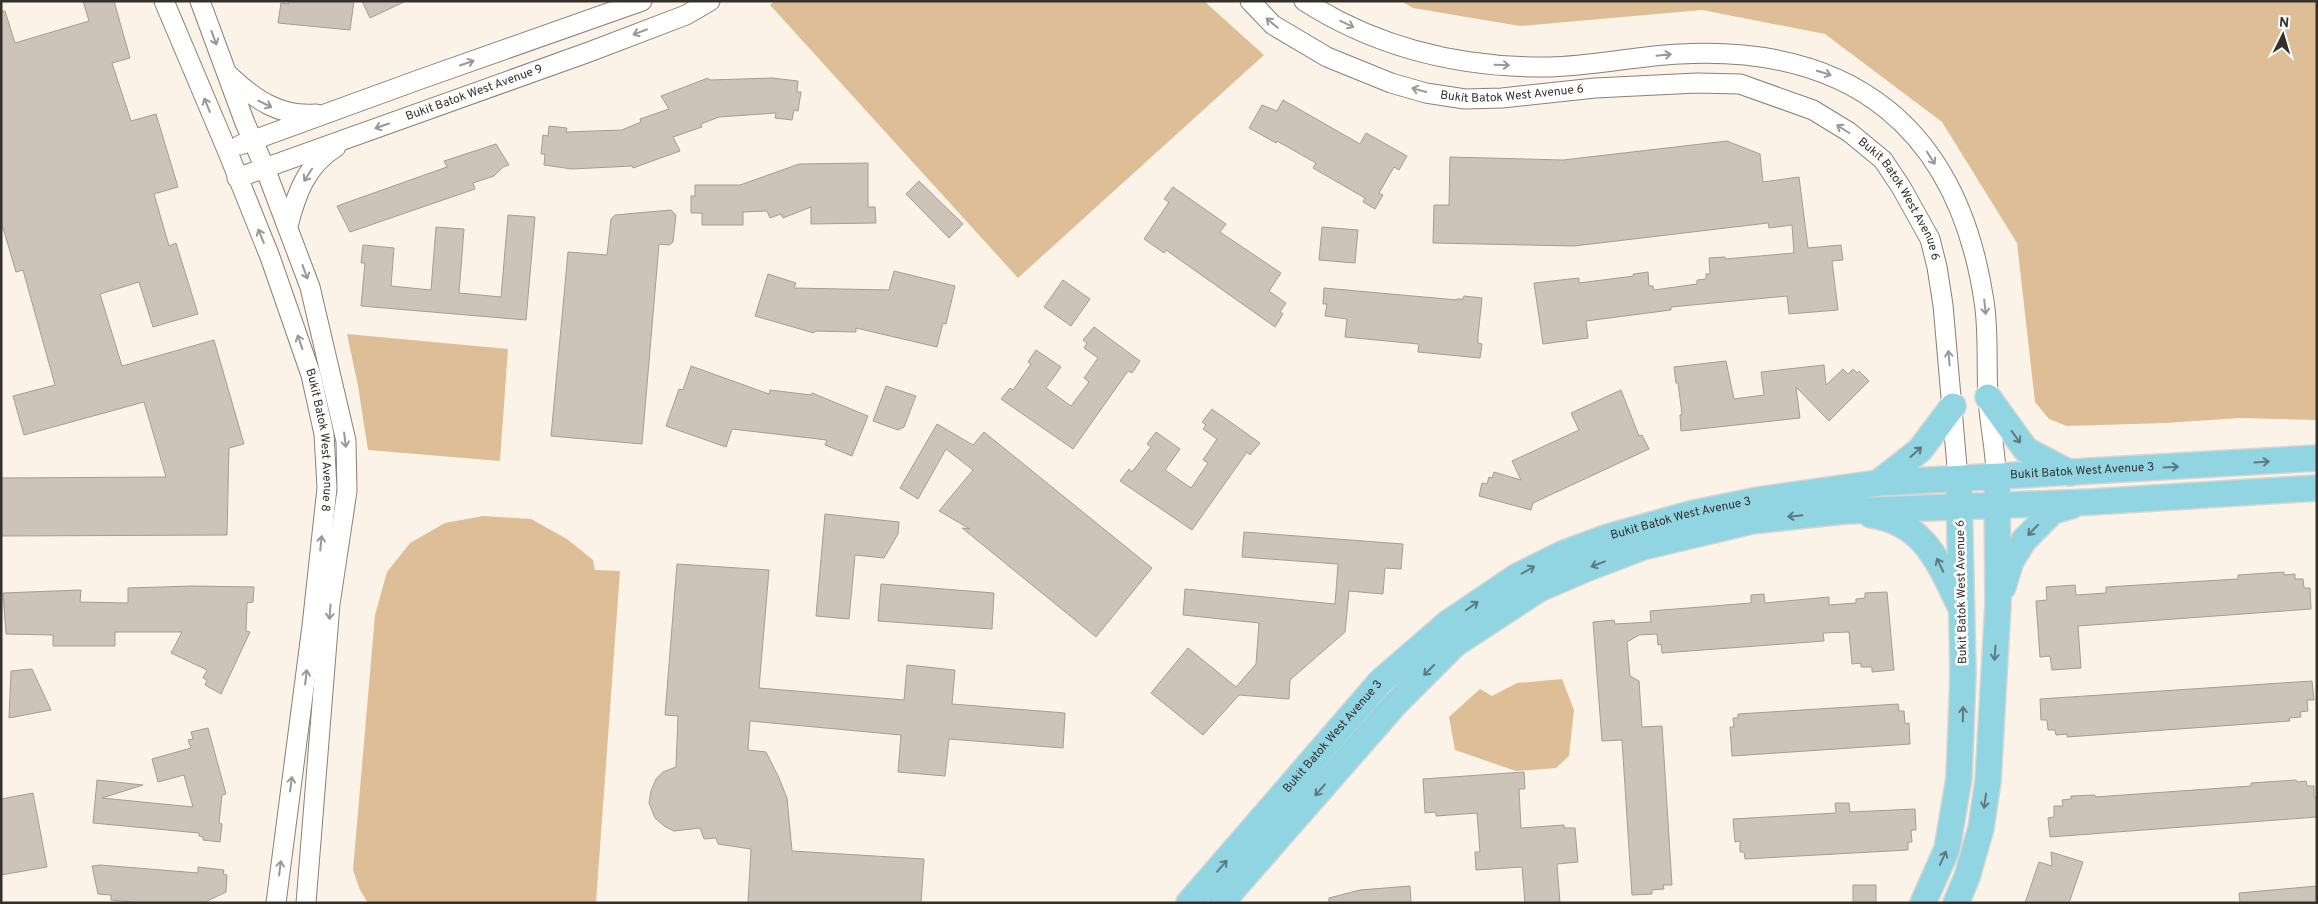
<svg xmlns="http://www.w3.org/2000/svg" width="2318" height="904" font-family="Overpass,sans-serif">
  <rect width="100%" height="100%" fill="#fbf3e8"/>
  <!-- green -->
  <path fill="#ddbe97" d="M775,1H1204L1264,55L1018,278L770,5Z
    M1401,1H2317V420L2240,418L2165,423L2067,426L2049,419L2035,402L2017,243L1942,122L1825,34L1702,10L1520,26L1413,8Z
    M347,334L508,349L500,461L368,450L358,386Z
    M483,516L531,519L567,539L593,560L595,570L620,571L596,903H368L360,890L353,870L375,615L387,572L410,543L445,523Z
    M1562,679L1574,710L1569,756L1556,768L1516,771L1455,750L1449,717L1480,689L1492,696L1517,683Z"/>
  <!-- building -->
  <path fill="#ccc3b9" stroke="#a59d93" d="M83,1H114L130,58L112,63L131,121L156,114L178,187L154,194L169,246L176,243L198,314L153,327L139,282L100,294L122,366L214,340L244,444L229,448L227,535L1,536V478L166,477L144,402L24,435L13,396L55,385L23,270L16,272L1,221V11H5L15,43L89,21Z
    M289,1H354L350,30L278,23L281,3L289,4Z
    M362,1H406L370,18Z
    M708,78L710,80L772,78L798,81L797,92H801L798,111L794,110L792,120L775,118L776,113L719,117L701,124L702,127L673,137L680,151L633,168L632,166L572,169L544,165L545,154H541L543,135L548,136L549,126L567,128L566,132L622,130L641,122L640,119L669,109L661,96Z
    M1283,100L1360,144L1366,133L1407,156L1399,170L1394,167L1379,193L1383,195L1375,209L1363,202L1365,198L1358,194L1313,168L1316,163L1277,141L1276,143L1249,128L1262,105L1277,111Z
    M1727,141L1760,154L1763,182L1799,177L1808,248L1841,245L1843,260L1832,261L1838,310L1789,314L1787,296L1671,307V310L1586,321L1588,338L1543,344L1534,283L1579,278V283L1634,276L1633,274L1648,272L1649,286H1653L1654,290L1697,284V280L1706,279V274H1710L1709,258L1725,257V259L1794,253L1792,225L1769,228L1768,223L1574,246L1433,243L1434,205H1449L1450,157L1563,160Z
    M496,144L509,165L503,167L494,176L473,183L475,189L350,232L337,206L447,167L444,161Z
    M868,163V207H875L876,223L811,224V207L783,218L781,214L770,218L767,211L743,212V225H702V213H691V196H695V185H740L799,164Z
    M919,181L963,224L949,238L906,194Z
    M1173,187L1226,224L1220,232L1281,273L1269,291L1286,303L1280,312L1283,314L1275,327L1166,250L1164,253L1144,239L1169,202L1164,199Z
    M671,210L676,215L673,242L669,245L659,244L642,444L551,436L568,252L607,255L611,219L615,215Z
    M508,215L535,217L526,320L361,306L365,263H361L363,245L394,248L391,286L431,290L436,227L464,229L459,293L501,297Z
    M1322,227L1358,230L1355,263L1319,260Z
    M894,271L955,286L946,324L943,323L937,347L856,328V332L815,331L814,333L755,316L768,274L796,283L794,288L889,290Z
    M1063,280L1090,299L1071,326L1044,307Z
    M1324,288L1457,300V299H1463L1464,296L1482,298L1478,336V343L1482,344L1480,358L1418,352L1419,344L1345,337L1347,319L1325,316L1327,304H1323Z
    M1094,327L1140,361L1132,373L1128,371L1073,449L1001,399L1010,388L1013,390L1031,364L1028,362L1036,350L1061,367L1046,388L1071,406L1089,382L1084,378L1098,358L1084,348L1087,343L1083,340Z
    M1726,361L1734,399L1764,395L1761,372L1824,365L1826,385L1843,369L1848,374L1853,369L1857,373L1859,371L1869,381L1829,421L1796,387L1800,418L1681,431L1680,415L1682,414L1678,383H1676L1674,367Z
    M691,366L769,394L770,390L811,395L812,393L868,416L852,456L825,445L827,440L732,429L726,447L666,426L679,389L683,390Z
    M886,386L916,396L904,427L898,430L873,421Z
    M1621,390L1639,436L1642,435L1649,449L1533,503L1531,510L1479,496L1482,483L1487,484L1489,477L1492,478L1494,472L1521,480L1512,461L1579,430L1571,413Z
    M1212,409L1260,443L1250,455L1247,452L1192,530L1120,481L1129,469L1132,472L1151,447L1147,444L1156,432L1180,449L1165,470L1191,488L1208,463L1203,460L1217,439L1203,429L1206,425L1202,422Z
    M937,424L973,445L984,432L1152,568L1096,637L962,528L970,529L939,511L973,470L946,449L918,499L900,488Z
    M825,514L899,522L898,534L884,558L855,555L849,619L816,616Z
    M1244,532L1403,544L1401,569L1385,568L1383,594L1349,591L1345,632L1290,680L1289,699L1239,695L1203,735L1151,693L1188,648L1236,687L1256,664L1259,623L1183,615L1185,589L1335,604L1338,564L1242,557Z
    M677,564L769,570L759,688L904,700L907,665L955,670L952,704L1065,713L1063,748L949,739L945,776L898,772L901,735L750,721L748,750L766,752L779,778L787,798L792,851L924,859L921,903H748L751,849L718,844L716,838L704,839L700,828L674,831L664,826L655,818L649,803L651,791L656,779L663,772L676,767L678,716L665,715Z
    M2284,572V575L2295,574V579H2303L2304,588H2310L2311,609L2078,626L2081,668L2052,670L2050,656L2040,657L2036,601L2047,600L2046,587L2075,585L2076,595L2106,593V587L2238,579V575Z
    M881,584L994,593L992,629L878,621Z
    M193,586L254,587L253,602L247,603L246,631L250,632L221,694L205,685L207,680L203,678L207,670L171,653L182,632H115V646H53V635L6,634L3,593L81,590L80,602L128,603V588Z
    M1887,592L1894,670L1872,672V667H1861V663L1852,664L1849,632L1823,633L1824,641L1662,653L1661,644L1658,645L1657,634L1639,635L1627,642L1630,676L1639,681L1642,727L1662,726L1672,885H1663L1664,889L1652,890V894L1632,895L1622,740L1602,741L1593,622L1614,620L1615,624L1651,622L1650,611L1751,603V595L1764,594L1765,603L1829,597V605L1856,603V599L1865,598V593Z
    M32,669L51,710L9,718L11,671Z
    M2312,681L2314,700H2307L2308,711L2300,712L2301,717L2289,718L2290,721L2067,737V734L2056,735L2055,730H2048L2047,720H2041L2040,699Z
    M1898,704L1899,711H1904L1905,724L1909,723L1910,744L1732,756L1730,727H1734L1733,718H1738V714Z
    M208,728L226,794L222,795L219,823L222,824L220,842L203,840V837L199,836V833L93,823L97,780L143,785L102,798L193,807L184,775L158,782L152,759L191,748L188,740L193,739L191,732Z
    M1524,772L1525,789H1519L1521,828L1564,825V828H1575L1578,862L1557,864L1560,903H1525L1522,867L1476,870L1475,852H1480L1477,813L1436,816V812L1425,813L1423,779Z
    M2296,780L2297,782L2306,781L2307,786H2314V797H2317V817L2050,837L2048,818L2054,817V806H2063L2062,800L2071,799V796L2095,795V797L2251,786V783Z
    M33,793L47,867L1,875V799Z
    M1835,803H1849L1850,812L1915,809L1916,830H1911L1912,842H1908V850L1745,859L1744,852H1740V841L1735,842L1733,819L1836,813Z
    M2051,852L2083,862L2069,903H2025L2039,862L2052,866Z
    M100,865L198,873V867L224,870L223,874L227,875L226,892L203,903H142L111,900V895L98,894L92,866Z
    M1853,885H1876V903H1853Z
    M1410,886L1411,903H1329V898L1360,890Z
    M2317,886V903H2240L2239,893Z"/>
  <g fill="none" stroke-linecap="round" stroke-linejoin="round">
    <defs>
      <g id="minor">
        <path id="s1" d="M164,1L227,150L270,257L311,375L324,434L327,488L312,626L276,903"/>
        <path d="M200,1L245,123L265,168L310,287L346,441L347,491L330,604L306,903"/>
        <path id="s2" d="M1250,1L1273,25L1327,57L1391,83L1426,93L1465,99L1502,98L1595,88L1697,83L1740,84L1813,110L1849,132L1883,160L1901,187L1930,239L1937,267L1943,305L1958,478"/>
        <path d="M1304,1C1379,49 1460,68 1549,67C1593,66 1636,56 1680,54C1852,45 1958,128 1984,301C1989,332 1986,365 1988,396C1989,423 1996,450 1996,477"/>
        <path d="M230,76C254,99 280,117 316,114"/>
        <path d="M240,145L421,79L642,1"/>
        <path id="s3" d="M237,178L589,52L686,15L710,1"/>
        <path d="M288,226C296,195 306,165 336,147"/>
      </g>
      <g id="major">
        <path d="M1988,397L2026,450L2070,473"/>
        <path d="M1878,483L1920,450L1953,406"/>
        <path d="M1871,515C1924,523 1938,561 1959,604"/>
        <path d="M2003,587L2011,561L2024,540L2053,511L2071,506"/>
        <path id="s4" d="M1189,903L1381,681L1448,623L1516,577L1562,554L1608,537L1690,514L1758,500L1878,483L2317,458"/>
        <path d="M1221,903L1396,703L1455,644L1539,589L1588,568L1643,547L1752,521L1844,511L2091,502L2317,488"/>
        <path d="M1923,903L1947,849L1959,778L1963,674L1959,490"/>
        <path d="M1956,903L1967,877L1981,828L1988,781L1998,604L1997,489"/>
      </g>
    </defs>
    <!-- minor casing -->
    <use href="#minor" stroke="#898177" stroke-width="21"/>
    <!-- major casing -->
    <use href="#major" stroke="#d6d6d5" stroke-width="28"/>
    <!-- minor -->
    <use href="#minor" stroke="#fff" stroke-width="19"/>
    <!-- major -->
    <use href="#major" stroke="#91d5e2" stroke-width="25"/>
  </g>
  <!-- one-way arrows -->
  <defs><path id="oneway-shaft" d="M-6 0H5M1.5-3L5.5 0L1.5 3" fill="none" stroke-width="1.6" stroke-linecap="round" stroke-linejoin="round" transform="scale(1.25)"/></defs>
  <g stroke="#9a9896">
    <use href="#oneway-shaft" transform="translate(1272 23) rotate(-140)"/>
    <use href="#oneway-shaft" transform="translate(1347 24) rotate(25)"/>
    <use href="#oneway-shaft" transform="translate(640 32) rotate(159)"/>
    <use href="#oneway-shaft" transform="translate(214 38) rotate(70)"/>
    <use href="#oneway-shaft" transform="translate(1664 55) rotate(-6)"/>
    <use href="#oneway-shaft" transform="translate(467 63) rotate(-19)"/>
    <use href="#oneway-shaft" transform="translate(1502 65) rotate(2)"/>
    <use href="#oneway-shaft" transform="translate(1824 73) rotate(17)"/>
    <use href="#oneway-shaft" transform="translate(1419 90) rotate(-165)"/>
    <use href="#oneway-shaft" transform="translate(265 104) rotate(26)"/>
    <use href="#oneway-shaft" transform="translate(207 105) rotate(-112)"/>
    <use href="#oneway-shaft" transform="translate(382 126) rotate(161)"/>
    <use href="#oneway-shaft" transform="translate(1843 129) rotate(-148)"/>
    <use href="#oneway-shaft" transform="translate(1931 158) rotate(57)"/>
    <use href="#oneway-shaft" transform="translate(308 175) rotate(123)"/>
    <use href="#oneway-shaft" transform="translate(261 236) rotate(-112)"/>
    <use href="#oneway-shaft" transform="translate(305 272) rotate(70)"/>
    <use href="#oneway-shaft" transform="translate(1985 307) rotate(84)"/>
    <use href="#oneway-shaft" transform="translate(300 342) rotate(-109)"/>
    <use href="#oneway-shaft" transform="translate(1949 358) rotate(-95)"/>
    <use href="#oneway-shaft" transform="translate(345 440) rotate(83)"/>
    <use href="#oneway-shaft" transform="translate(321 543) rotate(-84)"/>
    <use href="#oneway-shaft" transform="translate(330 612) rotate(94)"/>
    <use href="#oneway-shaft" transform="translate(306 677) rotate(-83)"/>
    <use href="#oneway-shaft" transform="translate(291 784) rotate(-83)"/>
    <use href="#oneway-shaft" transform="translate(280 868) rotate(-83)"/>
  </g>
  <g stroke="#5e7a7e">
    <use href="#oneway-shaft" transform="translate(2016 437) rotate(54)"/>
    <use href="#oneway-shaft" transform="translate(1916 452) rotate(-42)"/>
    <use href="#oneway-shaft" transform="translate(2262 462) rotate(-4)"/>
    <use href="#oneway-shaft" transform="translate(2171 467) rotate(-3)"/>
    <use href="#oneway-shaft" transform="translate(1795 516) rotate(174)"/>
    <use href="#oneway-shaft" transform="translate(2033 530) rotate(134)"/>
    <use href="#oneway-shaft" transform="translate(1598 564) rotate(159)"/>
    <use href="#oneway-shaft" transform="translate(1940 565) rotate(-116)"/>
    <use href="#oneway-shaft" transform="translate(1528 570) rotate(-30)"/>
    <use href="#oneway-shaft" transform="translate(1472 606) rotate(-35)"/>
    <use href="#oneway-shaft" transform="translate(1995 653) rotate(94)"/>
    <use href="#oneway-shaft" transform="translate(1429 670) rotate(135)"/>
    <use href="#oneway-shaft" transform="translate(1963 714) rotate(-89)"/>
    <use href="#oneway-shaft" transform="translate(1320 790) rotate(131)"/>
    <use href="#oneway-shaft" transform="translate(1985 801) rotate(98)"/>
    <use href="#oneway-shaft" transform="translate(1943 858) rotate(-66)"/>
    <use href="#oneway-shaft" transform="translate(1222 866) rotate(-49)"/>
  </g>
  <g text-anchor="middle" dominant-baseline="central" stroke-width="5" stroke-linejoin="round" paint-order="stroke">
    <!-- street labels -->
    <g font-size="12" fill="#34302c" stroke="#fff">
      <text stroke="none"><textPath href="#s2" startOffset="288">Bukit Batok West Avenue 6</textPath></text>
      <text stroke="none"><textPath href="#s3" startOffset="252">Bukit Batok West Avenue 9</textPath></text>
      <text stroke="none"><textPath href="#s2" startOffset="722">Bukit Batok West Avenue 6</textPath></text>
      <text stroke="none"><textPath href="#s1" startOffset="468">Bukit Batok West Avenue 8</textPath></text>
      <text stroke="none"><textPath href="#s4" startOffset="1045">Bukit Batok West Avenue 3</textPath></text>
      <text stroke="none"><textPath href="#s4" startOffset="640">Bukit Batok West Avenue 3</textPath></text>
      <text transform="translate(1962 592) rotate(-91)">Bukit Batok West Avenue 6</text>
      <text stroke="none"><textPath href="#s4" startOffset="220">Bukit Batok West Avenue 3</textPath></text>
    </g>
  </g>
  <!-- border -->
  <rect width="2318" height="904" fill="none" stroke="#34302c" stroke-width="5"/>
  <!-- north arrow -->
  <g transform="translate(2283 35) rotate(5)" stroke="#ffffff" stroke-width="4" paint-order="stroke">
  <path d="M0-4L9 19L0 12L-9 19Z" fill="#34302c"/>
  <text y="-8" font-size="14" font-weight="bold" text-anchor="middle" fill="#34302c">N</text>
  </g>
</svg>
